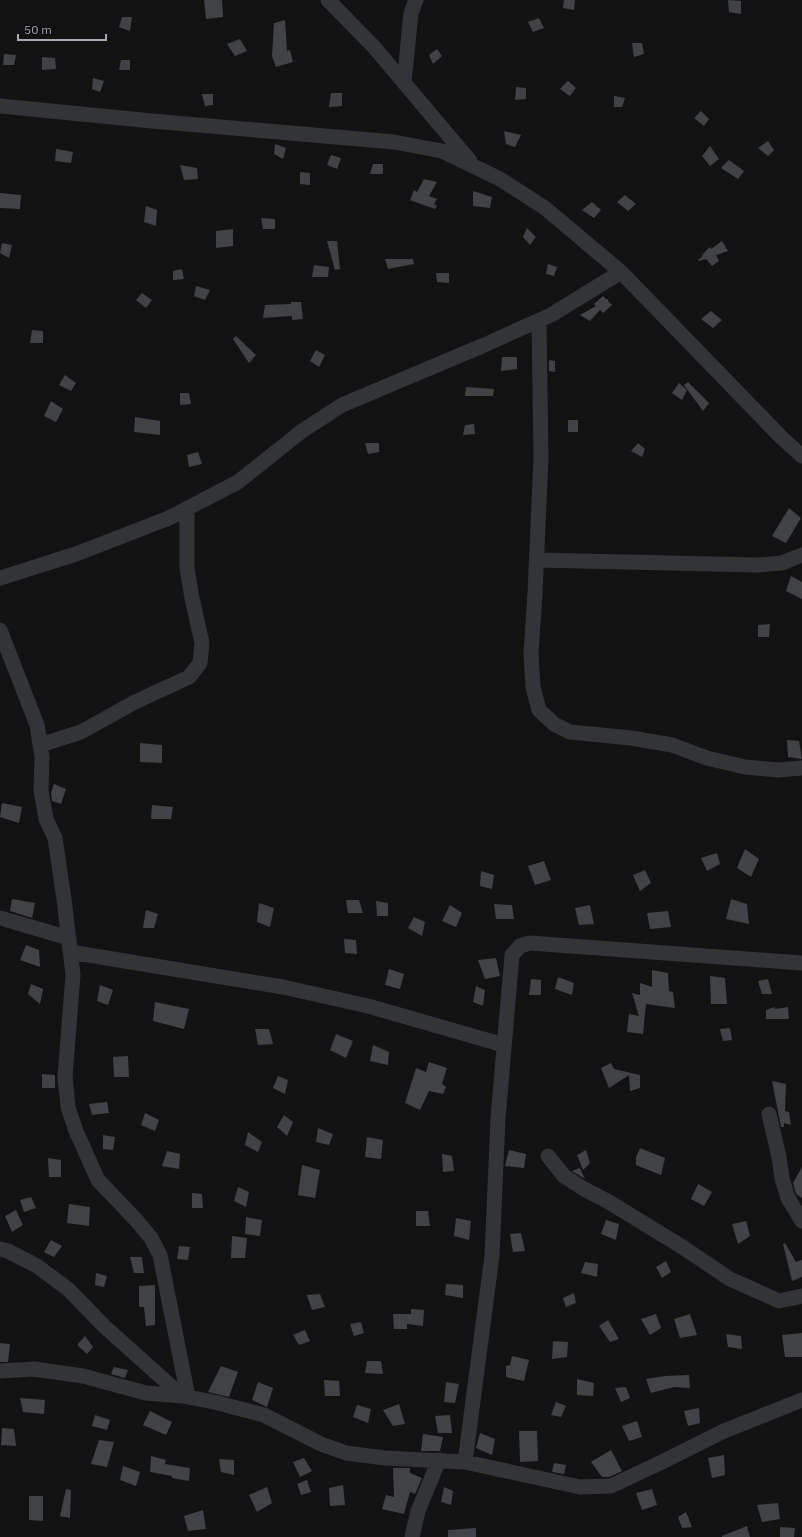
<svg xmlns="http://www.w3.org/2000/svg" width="802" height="1537" font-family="'IBM Plex Sans',sans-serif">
  <rect width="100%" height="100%" fill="#121213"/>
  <!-- building -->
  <path fill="#414246" d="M204,0H222L223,17L206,19Z
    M564,0H575L574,10L563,8Z
    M728,0L741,1V14L729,12Z
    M122,17H132L130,31L119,27Z
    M539,18L544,28L533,32L528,22Z
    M285,20L287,51L290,50L293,62L276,67L272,56L274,23Z
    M240,39L247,51L235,56L227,44Z
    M632,43H642L644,54L634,57Z
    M437,49L442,56L433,64L429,55Z
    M4,54L16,55L14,65H3Z
    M42,57L55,58L56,69L42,70Z
    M121,60H130V70H119Z
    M93,78L104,81L100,92L92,89Z
    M568,81L576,88L570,96L560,89Z
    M516,87L526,88V99L515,100Z
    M331,93H342V106L329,107Z
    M202,94H213V105L205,106Z
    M614,96L625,98L622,107H614Z
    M701,111L709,119L704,126L694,118Z
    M504,131L521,135L515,147L506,144Z
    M768,141L774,150L768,156L758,148Z
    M275,144L286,148L283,159L274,154Z
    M710,146L719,159L710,166L702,156Z
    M56,149L73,152L71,163L55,161Z
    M331,155L341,158L337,169L327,165Z
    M729,160L744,171L738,179L721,168Z
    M373,164H383V174H370Z
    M180,165L197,168L198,179L184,180Z
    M300,172L310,173V185L300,184Z
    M424,179L437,182L429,196L437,199L434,204L437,206L435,209L410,200L414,190L417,192Z
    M473,191L492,197L490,208L473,206Z
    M0,193L21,195L20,209L0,208Z
    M625,195L636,204L628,211L617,202Z
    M592,202L601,210L594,218L582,210Z
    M146,206L157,210L156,226L144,222Z
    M261,218L275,219V229H263Z
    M527,228L536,237L530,245L523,237Z
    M233,229V246L216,248V231Z
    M327,241H337L340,269L335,270Z
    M722,241L728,251L716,255L719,261L712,266L706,259L699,261L698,260L703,256L702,255L710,247L711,249Z
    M2,243L12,245L9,258L0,253Z
    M385,259H413L414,264L388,269Z
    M548,264L557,267L554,276L546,274Z
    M314,265L329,267L328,277H312Z
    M182,269L184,279L173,280V271Z
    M436,273H449V283L437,282Z
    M196,286L210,290L205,300L194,296Z
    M142,293L152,300L146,308L136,300Z
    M603,296L606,299H608V301L612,305L603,313L600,310L590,321L580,315L596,306L594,304Z
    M291,302H301L303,319L292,320V316L263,318L265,305L291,304Z
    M711,311L722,320L713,328L701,319Z
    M32,330L43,331V343H30Z
    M236,336L256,355L249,363L233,339Z
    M316,350L325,355L319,367L310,361Z
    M502,357H517V369L501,371Z
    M549,360L555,361V372L549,371Z
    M65,375L76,383L71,391L59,385Z
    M688,382L709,403L703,411L684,385Z
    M679,383L687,390L682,400L672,393Z
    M466,387L494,389L493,396H465Z
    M180,393H189L191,404L180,405Z
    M51,401L63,409L56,422L44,416Z
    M135,417L160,421V435L134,432Z
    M568,420H578V432H568Z
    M474,424L475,434L463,435L465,425Z
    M365,443H379V452L368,454Z
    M638,443L645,449L642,457L631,451Z
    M198,452L202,464L189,467L187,455Z
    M789,508L801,518L786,543L772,536Z
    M791,576L802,582V599L786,591Z
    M770,624L769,637H758V625Z
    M787,740L799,741L802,759L788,757Z
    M140,743L162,745V763L140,762Z
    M54,784L66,789L61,804L52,801L51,793Z
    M2,803L22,807L19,823L0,817Z
    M152,805L173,807L171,819H151Z
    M745,849L759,859L751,877L737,868Z
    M717,853L720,864L707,871L701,858Z
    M544,861L551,880L535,885L528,866Z
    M645,870L651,883L640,891L633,875Z
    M481,871L494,875L492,889L480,886Z
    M12,899L35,903L32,918L10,911Z
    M731,899L747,904L749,924L726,919Z
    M346,900H359L363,913H348Z
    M376,901L388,903V916H377Z
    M259,903L274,908L270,927L257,922Z
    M494,904L512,905L514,919H496Z
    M450,905L462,913L456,927L442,921Z
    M590,905L594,924L579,925L575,908Z
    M146,910L158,914L154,928H143Z
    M668,911L671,927L650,929L647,913Z
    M414,917L425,922L422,936L408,928Z
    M344,939L356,940L357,954L345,953Z
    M26,945L39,950L40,967L20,960Z
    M496,958L500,976L485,979L478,960Z
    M389,969L404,974L400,989L385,985Z
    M652,970L668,973L669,991L673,992L675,1008L646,1004L643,1034L627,1032L629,1014L639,1016L632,993L640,995V983L652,987Z
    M710,976L725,978L727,1004H711Z
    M558,977L574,983L572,995L555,989Z
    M531,979L541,980V995H529Z
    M768,979L772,994H762L758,981Z
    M31,984L43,989L40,1004L28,994Z
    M100,985L113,990L108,1005L97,1001Z
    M476,986L485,990L483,1006L473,1002Z
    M155,1002L189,1009L184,1029L153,1021Z
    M775,1007V1009L788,1007L789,1019H766V1010Z
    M730,1028L732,1040L723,1041L720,1029Z
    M255,1029H269L273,1044L258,1045Z
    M336,1034L353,1041L346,1058L330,1050Z
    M373,1045L389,1052L388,1065L370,1061Z
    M128,1056L129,1077H114L113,1057Z
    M429,1062L447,1068L442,1084L446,1087L443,1094L429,1091L420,1110L405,1103L416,1068L426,1072Z
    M611,1063L614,1069L640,1075V1088L630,1091L629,1075L609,1088L601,1068Z
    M42,1074L55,1075V1088H42Z
    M278,1076L288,1080L285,1094L273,1088Z
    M772,1081L786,1084L785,1111L789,1112L791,1125L784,1123V1127H781Z
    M107,1102L109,1113L92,1115L89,1104Z
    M145,1113L159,1120L155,1131L141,1125Z
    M284,1115L293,1122L287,1136L277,1127Z
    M318,1128L333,1134L329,1145L316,1142Z
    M248,1132L262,1142L258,1152L245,1145Z
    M103,1135L115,1137L113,1150L103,1149Z
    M367,1137L383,1140L381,1159L365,1157Z
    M640,1148L665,1158L661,1175L636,1165V1157Z
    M509,1150L526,1154L524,1168L505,1166Z
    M586,1150L590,1163L583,1170L577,1155Z
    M167,1151L180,1154L179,1169L162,1166Z
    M442,1154L452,1156L454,1171L443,1172Z
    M48,1158L61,1160V1177H49Z
    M302,1165L320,1170L315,1198L298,1195Z
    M802,1167V1198L796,1194L793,1183Z
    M580,1168L585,1179L572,1171Z
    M698,1184L712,1192L704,1206L691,1199Z
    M238,1187L249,1192L246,1207L234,1201Z
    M192,1193L202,1194L203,1208H192Z
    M31,1197L36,1208L24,1212L20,1200Z
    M69,1204L90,1207L89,1226L67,1223Z
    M16,1210L23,1225L12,1232L5,1216Z
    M416,1211H428L430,1226H416Z
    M246,1217L262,1220L260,1236L245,1234Z
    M456,1218L471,1221L469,1240L454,1236Z
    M606,1220L619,1224L616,1240L601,1234Z
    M746,1221L750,1236L738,1244L732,1224Z
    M521,1233L525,1251L513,1252L510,1234Z
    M232,1236L247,1238L245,1258H231Z
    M51,1240L62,1246L54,1257L44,1252Z
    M785,1243L796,1262L802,1260V1277L792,1281L783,1244Z
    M179,1246L190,1247L188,1260L177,1259Z
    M130,1257H142L144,1273H134Z
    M666,1261L671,1272L662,1278L656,1267Z
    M585,1262L598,1264L597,1277L581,1273Z
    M96,1273L107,1276L104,1287L95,1285Z
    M446,1284L463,1285V1298L445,1295Z
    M155,1285V1325L146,1326L144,1307H139V1286Z
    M574,1293L576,1303L566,1307L563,1298Z
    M320,1294L325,1307L312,1310L307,1295Z
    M411,1309L424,1310L423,1326L407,1324V1329H394L393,1314H411Z
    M656,1314L661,1328L650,1335L641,1319Z
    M690,1314L697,1335L680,1338L674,1319Z
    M608,1320L619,1339L610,1342L599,1326Z
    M361,1322L364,1333L354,1336L350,1324Z
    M305,1330L310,1341L299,1345L293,1335Z
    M802,1333V1357H785L782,1335Z
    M726,1334L741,1336L742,1349L728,1347Z
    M85,1336L93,1347L87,1354L77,1345Z
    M553,1341L568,1342L567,1357L552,1359Z
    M0,1343L10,1344L8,1362H0Z
    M512,1356L529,1360L524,1381L506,1377V1366L510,1365Z
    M367,1361H381L383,1374L365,1373Z
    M221,1366L238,1372L229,1397L208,1392Z
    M114,1367L128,1370L125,1378L111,1374Z
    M689,1375L690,1388L674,1387L651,1393L646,1379L665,1376Z
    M577,1379L594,1383L593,1396L577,1395Z
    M324,1380L339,1381L340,1396H325Z
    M258,1382L273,1388L267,1407L252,1400Z
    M446,1382L459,1384L455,1403L444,1402Z
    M626,1387L630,1398L621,1402L615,1388Z
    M20,1398L45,1400L44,1414L23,1412Z
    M556,1402L566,1406L561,1417L551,1415Z
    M399,1404L405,1424L393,1426L383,1410Z
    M357,1405L371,1409L368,1423L353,1417Z
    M699,1408L700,1423L688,1426L684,1411Z
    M150,1411L172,1422L166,1435L143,1425Z
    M95,1415L110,1420L107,1430L92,1426Z
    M450,1415L452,1433H438L435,1416Z
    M637,1421L642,1437L629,1441L622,1426Z
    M2,1428L14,1429L16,1446L1,1445Z
    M519,1431H537L538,1461L520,1462Z
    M480,1433L495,1439L492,1455L476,1448Z
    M423,1434L443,1437L440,1451H421Z
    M99,1440L114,1442L107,1467L91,1464Z
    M611,1450L622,1471L609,1477H602L591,1462Z
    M724,1455L725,1475L712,1478L708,1458Z
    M151,1456L166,1460L165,1464L190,1468L189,1481L172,1478V1476L150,1472Z
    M304,1458L312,1471L300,1477L293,1462Z
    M219,1459L234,1460V1475L221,1472Z
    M554,1463L566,1465L564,1474L552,1472Z
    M123,1466L140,1472L136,1486L120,1480Z
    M393,1468H410V1473L422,1478L415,1494L410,1492L404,1514L382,1509L386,1495L394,1497Z
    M307,1480L311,1492L301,1495L297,1484Z
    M343,1485L345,1505L330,1506L329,1488Z
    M267,1487L272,1503L257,1512L249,1495Z
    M444,1487L453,1491L451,1505L441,1502Z
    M66,1489L71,1490L70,1518L60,1516Z
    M652,1489L657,1505L642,1510L636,1493Z
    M29,1496H43V1521L29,1520Z
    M778,1503L780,1519L762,1522L757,1505Z
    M203,1510L206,1529L188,1531L184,1516Z
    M686,1512L692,1527L682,1528L678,1517Z
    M747,1526L750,1537H722V1536Z
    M780,1527L795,1528L794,1537H780Z
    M476,1528V1537H448V1530Z"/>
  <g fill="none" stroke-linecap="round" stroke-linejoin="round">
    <!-- minor -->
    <path stroke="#333438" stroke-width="15" d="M328,0L374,47L470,161
      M404,83L411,13L416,0
      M0,106L152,121L394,142L442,151L500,179L545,208L621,272L782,438L802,456
      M539,321L541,458L535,593L531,654L533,687L539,710L554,724L570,732L631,738L672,745L707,758L745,767L778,770L802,768
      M537,560L758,565L782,563L802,555
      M0,578L76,554L169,518L238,482L302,431L342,405L482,346L551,315L621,272
      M0,630L37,725L42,757L41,790L46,819L55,838L64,899L73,975L65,1077L68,1107L76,1131L98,1180L137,1221L151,1238L160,1255L188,1397
      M40,745L81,732L135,702L189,677L200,663L202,643L192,598L187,568V509
      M0,918L69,938
      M70,952L283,987L368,1006L504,1045
      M769,1114L779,1157L782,1178L788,1198L802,1221
      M548,1156L564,1176L584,1189L609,1202L684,1248L730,1279L779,1301L802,1296
      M0,1249L8,1251L37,1266L68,1289L104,1326L182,1396
      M0,1371L34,1369L83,1376L146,1393L182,1396L214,1402L264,1415L321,1444L346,1453L385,1458L465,1462L580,1487L611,1486L662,1462L724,1431L802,1400
      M465,1462L492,1256L498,1118L512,955L520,946L530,943L802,963
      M412,1537L418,1511L439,1460"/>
  </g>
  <!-- scale -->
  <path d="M18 34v6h88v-6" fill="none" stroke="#a5a9b3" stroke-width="2"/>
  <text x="24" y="34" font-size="12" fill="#a5a9b3" stroke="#0d0d0e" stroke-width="3" paint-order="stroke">50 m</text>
</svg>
